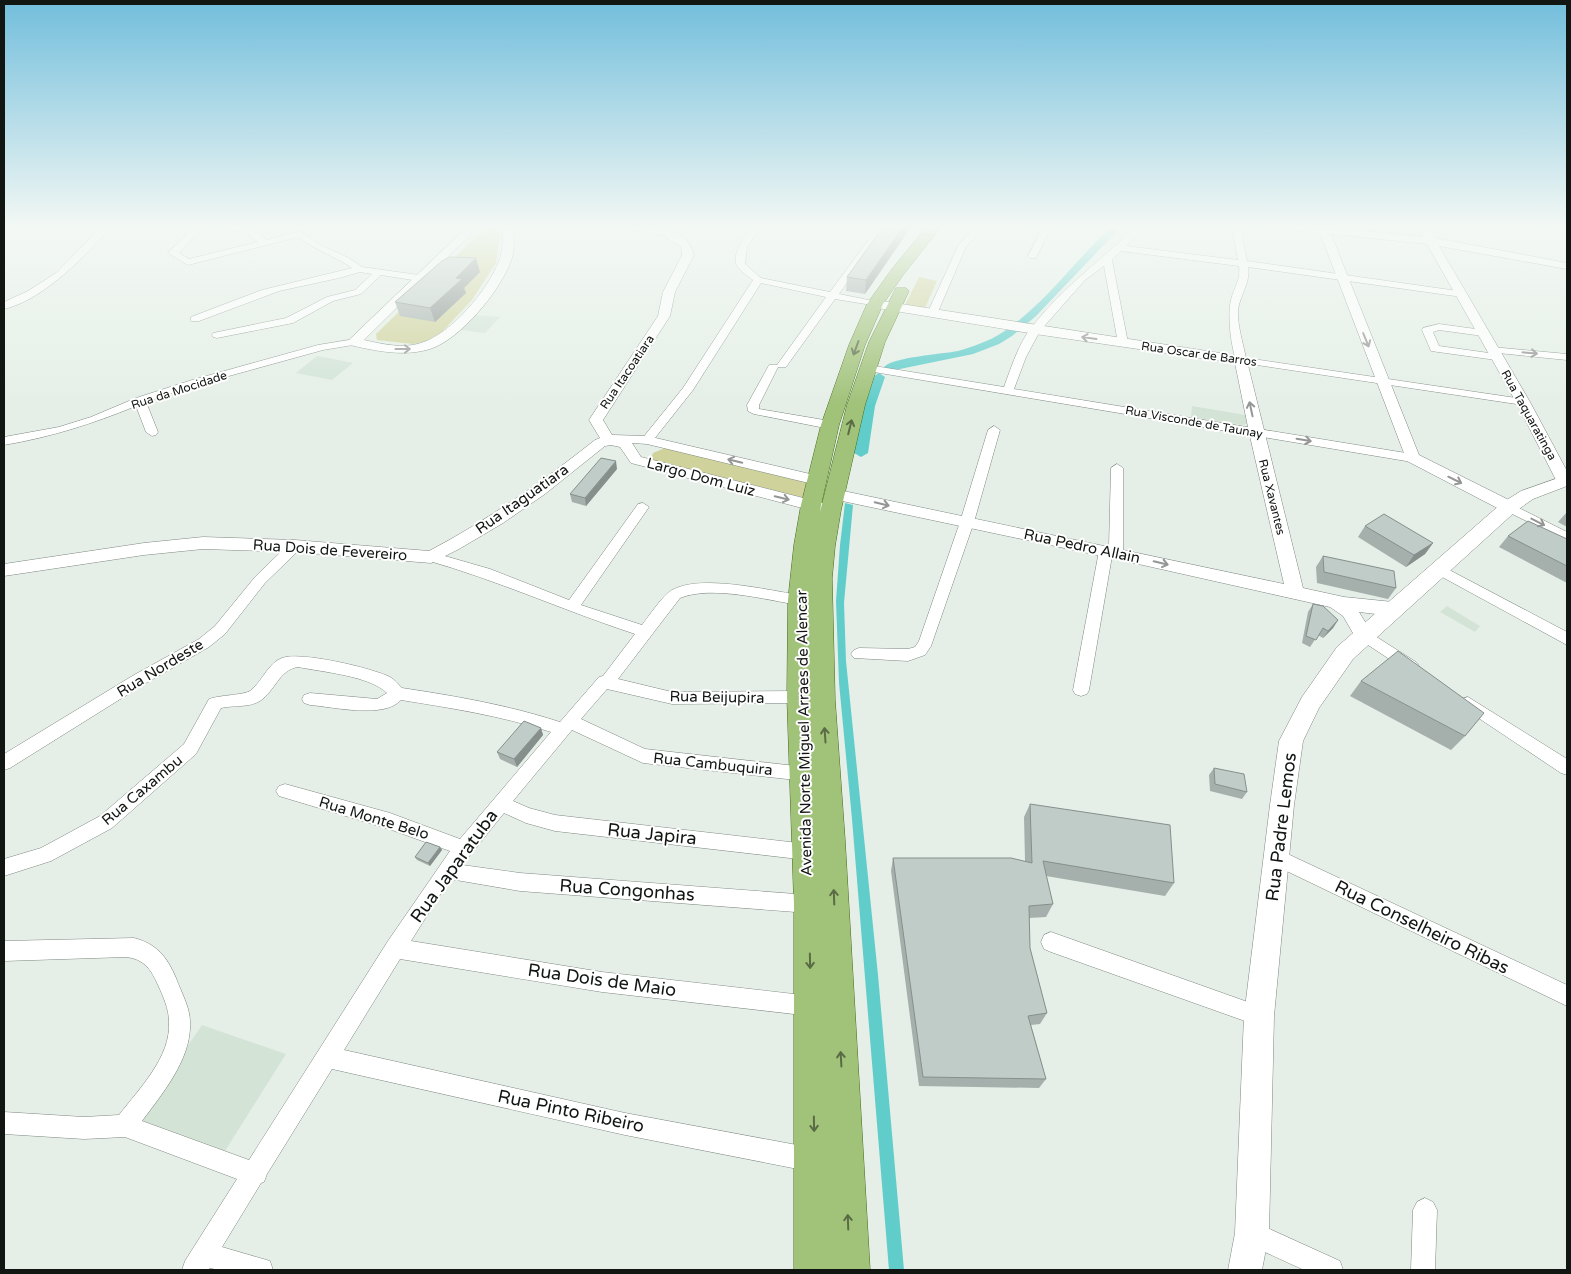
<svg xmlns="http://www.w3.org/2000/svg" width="1571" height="1274" font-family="'Varela Round',sans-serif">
  <rect width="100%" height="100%" fill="#e5efe7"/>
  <!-- built -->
  <path fill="#d3e4d7" d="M475,315L500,317L485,333L461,330Z
    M317,356L328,358L353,363L332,380L296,373Z
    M1192,406L1246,415L1247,424L1242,425L1191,417Z
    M1447,606L1480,626L1475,632L1440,612Z
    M202,1025L286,1054L225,1151L137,1119Z"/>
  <!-- green -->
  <path fill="#cfd29a" d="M486,227H501L496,263L472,300L441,333L424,342L413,344L377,340L376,334Z
    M919,277L937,281L925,308L905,305Z
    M665,448L811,482L808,499L650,461L653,453Z"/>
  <!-- water -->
  <path fill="#61cdcb" d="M845,503L853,505L844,603L846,661L878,975L904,1270H889L852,819L839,683L836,601L840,545Z"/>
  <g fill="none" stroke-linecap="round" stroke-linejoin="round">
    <!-- canal -->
    <path fill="#61cdcb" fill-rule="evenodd" d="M1111,227H1121L1036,316L1012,336L999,344L973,354L890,371L884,367C893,357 943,354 958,351C969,348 980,344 991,339C1036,316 1073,262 1111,227Z
      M879,373L885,377L875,406L868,453L861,457L854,453C857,438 865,377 879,373Z"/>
    <defs>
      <path id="minor" d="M101,227H110C87,256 41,301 4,309V302L28,291L56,273Z
        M194,227H242L251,229L267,240L300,231L320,245L349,258L362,267L419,275L424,278L419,281L381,275L361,294L333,301L293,323L217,338L213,337L212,335L213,333L286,318L327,297L355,290L372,274L360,272L339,278L279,291L199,321H191V317L262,290L352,268C335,256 315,250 298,237L188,265L168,253ZM232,230L245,233L258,242L189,259L179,253L199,231Z
        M752,227H760L747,248L745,264L761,278L830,292L878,227H886L839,294L878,302V306L835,299L786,367H778L759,405V409L830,421L836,425L830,429L754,414L748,411L747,405L768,367L769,365H777L826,297L761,283L693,390L651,443H643L641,440L683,388L753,280C748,276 741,272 738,267C729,256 746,236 752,227Z
        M975,227H984L966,247L937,314L936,316H928L927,314L958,246Z
        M1043,227H1051L1036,258H1030L1028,256Z
        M1136,227H1145L1126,246L1238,260L1232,227H1240L1247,261L1465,292L1467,294L1462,297L1248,267C1251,282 1240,295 1238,310C1237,324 1243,343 1246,358L1523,399L1529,402L1523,405L1237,362C1231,349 1227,314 1231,300C1234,287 1241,280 1239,266L1121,251L1112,260L1128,343L1127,345L1123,346L1118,343L1104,266L1085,280L1040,331L1026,357L1014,389L1412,454L1418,458L1416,461L1412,462L868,371L863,368L868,365L1004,387C1011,368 1018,345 1031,328C1061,289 1101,260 1136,227Z
        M1439,324L1483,330L1488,333L1483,336L1439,330L1433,332L1439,346L1496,354L1501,357L1496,360L1431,351L1422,330L1423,328Z
        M355,339L359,340L360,342L359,344L323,350L200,384L146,402L158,432L156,435L152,436L146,432L136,406C92,424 51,437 4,445V437L59,427L91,417L136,398L192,380L318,345Z
        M1492,347L1567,354V360L1488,352L1487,350Z
        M994,426L1000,430L974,522L931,646L925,655L908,661L854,658L851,654L854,650L859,648L908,649L915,647L919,641L960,522L988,430Z
        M1117,464L1123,468V553L1121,556H1112L1089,690L1087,694L1081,696L1075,694L1073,690L1099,551L1101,548L1109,547L1111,468Z
        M643,503L649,507L581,605L642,625C649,616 663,595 672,590C701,574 767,590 799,595L804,596L806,600L804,604L799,605C766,600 712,585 680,598L618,679L672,692L800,691L806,693L808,697L806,701L800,703L672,704L607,689L581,719L645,749L805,767L811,769L814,774L811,779L805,781L643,763L572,730L513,801L529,808L555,815L807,844L813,846L816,852L813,858L807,860L555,831L526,823L504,813L462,865L520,873L809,895L816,898L819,904L816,910L809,913L520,891L450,879L411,941L602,972L811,996L818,999L821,1006L818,1013L811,1016L602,992L400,959L344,1050L625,1113L813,1148L821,1152L825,1160L821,1168L813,1172L625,1135L332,1069L267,1174L264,1182L261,1183L222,1247L270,1261L273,1270H219L210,1268L208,1270H182L185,1261L237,1179L125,1137L84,1139L4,1134V1112L84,1117L119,1115C139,1089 171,1057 169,1022C169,1009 163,996 158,985C151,969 144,959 126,957L4,961V941L134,938C157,944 167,957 176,978C181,992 190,1007 190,1022C192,1058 163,1093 142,1121L249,1160L388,941L450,851L389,829L279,796L276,791L279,786L285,784L390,813L460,839L551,732C502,716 451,708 401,700C384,719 334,707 310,705L304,703L302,699L304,695L310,693L377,699L387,693C370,676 323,672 298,667C279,670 275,691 260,701C248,708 234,705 221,708L196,754L112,828L51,861L4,876V859L41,848L100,816L184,744L209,699C220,695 244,695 250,691C262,682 268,663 282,658C300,651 372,668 390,677C394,679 398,684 402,688C455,696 508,705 560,722L599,677L603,676L635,634C565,611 497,580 426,560L424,557L426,554L431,552L490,569L569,600L638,504Z
        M1509,503L1567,532V541L1504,510L1503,507L1504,504Z
        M295,541L300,543L302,546L300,549L265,583L225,634L209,647L146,683L10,768L4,770V754L134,675L199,639L215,626L255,577L290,543Z
        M1438,564L1567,632V645L1433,572L1431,569L1433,566Z
        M1364,629L1416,662L1419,666L1416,670L1411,672L1406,670L1359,639L1357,635L1359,631Z
        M1468,697L1567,759V775L1561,773L1462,707L1460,703L1462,699Z
        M1277,849L1567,985V1006L1270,863L1268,857L1270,851Z
        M1051,932L1259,1006L1266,1009L1269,1016L1266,1023L1259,1026L1051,952L1044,949L1041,942L1044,935Z
        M1425,1198L1433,1202L1437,1210L1435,1270H1411L1413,1210L1417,1202Z
        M1252,1221L1340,1261L1343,1270H1304L1243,1242L1240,1233L1243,1224Z"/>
      <path id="tertiary" d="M467,227H478L364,340C382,344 403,349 421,343C451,334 488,290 499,261C503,250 503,238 503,227H513C514,238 515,250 511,261C500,291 461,339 430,349C404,357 376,351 350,345L348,342L350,339Z
        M626,227C650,227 687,225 694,255L675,292L670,316L603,420L612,435L647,436L823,477L825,480L823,483L817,485L647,444L632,443L641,457L831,505L833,509L831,513L825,514L631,463L620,447L611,445L605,446L545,494L503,523L459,549L431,563L295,552L203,549L144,555L4,576V564L144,543L203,537L295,540L429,551C488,520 542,482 595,440L600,438L589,420L658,316L663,292L682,255L681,247L661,234L631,230Z
        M1288,227H1328L1423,237L1418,227H1428L1435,238L1567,263V269L1439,246L1530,402L1567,471V484L1558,483L1556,480L1516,402L1427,244L1331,234L1419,455L1515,503L1517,507L1515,511L1509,512L1503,511L1407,461L1320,233L1293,230Z
        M875,300L1246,357L1303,588L1344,597L1393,602L1399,604L1402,609L1399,614L1393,616L1359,612L1373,635L1371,640L1364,642L1357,640L1343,616L1330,607L1116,559L828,498L826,494L828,490L834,489L1284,584L1249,432L1235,363L1035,334L871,307L869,304Z"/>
      <path id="secondary" d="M1567,475V486L1533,499L1516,511L1353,659L1319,708L1303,741L1294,805L1274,1016L1269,1233L1262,1270H1228L1235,1233L1244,1016L1270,805L1279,741L1302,697L1337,647L1502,503L1521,491Z"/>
      <path id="primary" d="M927,227H941L903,275L883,304L865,345L839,425L821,505L820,512L847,405L869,342L896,288H906L909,291L885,342L865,405L841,510L835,546L832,578L835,700L845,840L870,1270H794V904L787,697L788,600L794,545L801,505L821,425L849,345L867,304L892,269Z"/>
    </defs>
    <!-- minor casing -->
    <use href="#minor" stroke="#7f8881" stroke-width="1"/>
    <!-- tertiary casing -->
    <use href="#tertiary" stroke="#7f8881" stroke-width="1"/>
    <!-- secondary casing -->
    <use href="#secondary" stroke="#7f8881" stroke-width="1"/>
    <!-- primary casing -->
    <use href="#primary" stroke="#466b1b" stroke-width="1"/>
    <!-- minor -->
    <use href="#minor" fill="#fff" fill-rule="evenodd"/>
    <!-- tertiary -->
    <use href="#tertiary" fill="#fff" fill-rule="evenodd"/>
    <!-- secondary -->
    <use href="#secondary" fill="#fff" fill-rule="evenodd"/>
    <!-- primary -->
    <use href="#primary" fill="#a1c279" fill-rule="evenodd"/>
  </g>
  <!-- wall -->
  <path fill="#a5afac" d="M883,227H911L865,294L846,291L847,277Z
    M480,272L464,288L466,293L435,322L400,316L395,302Z
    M617,469L586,506L572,502L570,494Z
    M1567,512V527L1558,522Z
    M1365,526L1433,543L1425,554L1406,567L1358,537Z
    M1508,536L1567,539V583L1499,547Z
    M1323,556L1396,588L1388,599L1317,583L1316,567Z
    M1313,604L1338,620L1333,628L1323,638L1318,635L1310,647L1302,643L1308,612Z
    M1361,681L1465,736L1451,750L1350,696Z
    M541,728L543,735L517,767L500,759L497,752Z
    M1214,768L1247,792L1242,799L1210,791L1209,775Z
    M1030,804L1174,883L1165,896L1046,876L1053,904L1046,917L1029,918L1030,948L1047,1013L1040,1024L1031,1025L1046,1079L1039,1088L919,1086L891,871L893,858L1025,861L1024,817Z
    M440,847L442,850L430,866L417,860L415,857Z"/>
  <!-- shaded-wall -->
  <path fill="#868f8c" d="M903,227H911L865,294L866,280Z
    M476,258L480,272L464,288L466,293L435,322L430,308L456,278Z
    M616,461L617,469L586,506L585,498Z
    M1433,543L1425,554L1406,567L1414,555Z
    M1338,620L1333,628L1323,638L1328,631Z
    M541,728L543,735L517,767L514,759Z
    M440,847L442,850L430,866L428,863Z"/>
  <!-- building -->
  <path fill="#c0ccc8" stroke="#868f8c" d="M883,227H903L866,280L847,277Z
    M450,257L476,258L456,278L462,279L430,308L395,302L442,261Z
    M601,458L616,461L585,498L570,494Z
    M1384,514L1433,543L1414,555L1365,526Z
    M1528,521L1567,539V566L1508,536Z
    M1323,556L1394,571L1396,588L1324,572Z
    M1313,604L1323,606L1338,620L1328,631L1323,628L1316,640L1306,636Z
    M1398,651L1484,713L1465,736L1361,681Z
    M524,721L541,728L514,759L497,752Z
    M1214,768L1244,774L1247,792L1215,784Z
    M1030,804L1170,825L1174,883L1043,861L1053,904L1029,906L1030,948L1047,1013L1028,1016L1046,1079L923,1077L893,858H1011L1032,863Z
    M426,842L440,847L428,863L415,857Z"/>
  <!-- one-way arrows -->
  <defs><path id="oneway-shaft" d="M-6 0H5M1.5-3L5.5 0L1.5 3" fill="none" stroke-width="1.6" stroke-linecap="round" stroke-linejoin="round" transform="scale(1.25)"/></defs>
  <g stroke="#949695">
    <use href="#oneway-shaft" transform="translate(1089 338) rotate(-172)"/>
    <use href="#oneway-shaft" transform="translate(1366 340) rotate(68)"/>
    <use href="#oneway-shaft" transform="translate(403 349)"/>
    <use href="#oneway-shaft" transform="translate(1530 353) rotate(5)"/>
    <use href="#oneway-shaft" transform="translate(1251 409) rotate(-102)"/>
    <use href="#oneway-shaft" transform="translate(1304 440) rotate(9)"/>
    <use href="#oneway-shaft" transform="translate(735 461) rotate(-166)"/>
    <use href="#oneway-shaft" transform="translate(1455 480) rotate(26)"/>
    <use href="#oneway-shaft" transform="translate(782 498) rotate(14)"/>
    <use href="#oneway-shaft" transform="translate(882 504) rotate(13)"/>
    <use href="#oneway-shaft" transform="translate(1538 522) rotate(27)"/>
    <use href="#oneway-shaft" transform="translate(1161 563) rotate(13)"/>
  </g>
  <g stroke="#5a6c46">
    <use href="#oneway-shaft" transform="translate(856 348) rotate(110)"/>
    <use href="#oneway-shaft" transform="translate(850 427) rotate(-76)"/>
    <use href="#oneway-shaft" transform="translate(825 735) rotate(-94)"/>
    <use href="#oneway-shaft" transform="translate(834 897) rotate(-92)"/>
    <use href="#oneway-shaft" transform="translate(810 961) rotate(89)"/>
    <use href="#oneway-shaft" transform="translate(841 1059) rotate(-93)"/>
    <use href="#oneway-shaft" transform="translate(814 1124) rotate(89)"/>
    <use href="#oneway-shaft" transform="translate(848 1222) rotate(-92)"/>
  </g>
  <!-- sky -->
  <linearGradient id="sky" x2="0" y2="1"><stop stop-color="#72bedc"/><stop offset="0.56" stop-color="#f3f8f4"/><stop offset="1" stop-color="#f3f8f4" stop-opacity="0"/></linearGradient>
  <rect width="1571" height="405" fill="url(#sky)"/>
  <g text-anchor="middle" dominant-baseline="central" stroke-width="4" stroke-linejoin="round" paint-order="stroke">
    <!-- far-street labels -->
    <g font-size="12" fill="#121613" stroke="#fff">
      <text transform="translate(1199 354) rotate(8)">Rua Oscar de Barros</text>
      <text transform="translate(627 372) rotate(-56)">Rua Itacoatiara</text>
      <text transform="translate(179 390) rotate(-18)">Rua da Mocidade</text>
      <text transform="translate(1529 415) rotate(61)">Rua Taquaratinga</text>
      <text transform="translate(1194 422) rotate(10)">Rua Visconde de Taunay</text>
      <text transform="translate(1272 497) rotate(76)">Rua Xavantes</text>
    </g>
    <!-- street labels -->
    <g font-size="15" fill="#121613" stroke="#fff">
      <text transform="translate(701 477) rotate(15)">Largo Dom Luiz</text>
      <text transform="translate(522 499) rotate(-35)">Rua Itaguatiara</text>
      <text transform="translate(1082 546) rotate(12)">Rua Pedro Allain</text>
      <text transform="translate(330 550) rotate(4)">Rua Dois de Fevereiro</text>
      <text transform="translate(160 668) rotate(-31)">Rua Nordeste</text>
      <text transform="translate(717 697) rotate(1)">Rua Beijupira</text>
      <text transform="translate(804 733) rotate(-91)">Avenida Norte Miguel Arraes de Alencar</text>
      <text transform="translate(713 764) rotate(6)">Rua Cambuquira</text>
      <text transform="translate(142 790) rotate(-40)">Rua Caxambu</text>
      <text transform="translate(374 818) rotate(17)">Rua Monte Belo</text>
    </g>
    <!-- near-street labels -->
    <g font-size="18" fill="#121613" stroke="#fff">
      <text transform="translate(1281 827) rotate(-83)">Rua Padre Lemos</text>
      <text transform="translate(652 834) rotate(6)">Rua Japira</text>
      <text transform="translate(454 866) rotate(-54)">Rua Japaratuba</text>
      <text transform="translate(627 890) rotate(4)">Rua Congonhas</text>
      <text transform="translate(1422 927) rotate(26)">Rua Conselheiro Ribas</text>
      <text transform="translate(602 980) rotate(8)">Rua Dois de Maio</text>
      <text transform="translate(571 1111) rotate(12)">Rua Pinto Ribeiro</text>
    </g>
  </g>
  <!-- border -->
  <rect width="1571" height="1274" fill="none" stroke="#121613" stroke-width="10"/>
</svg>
